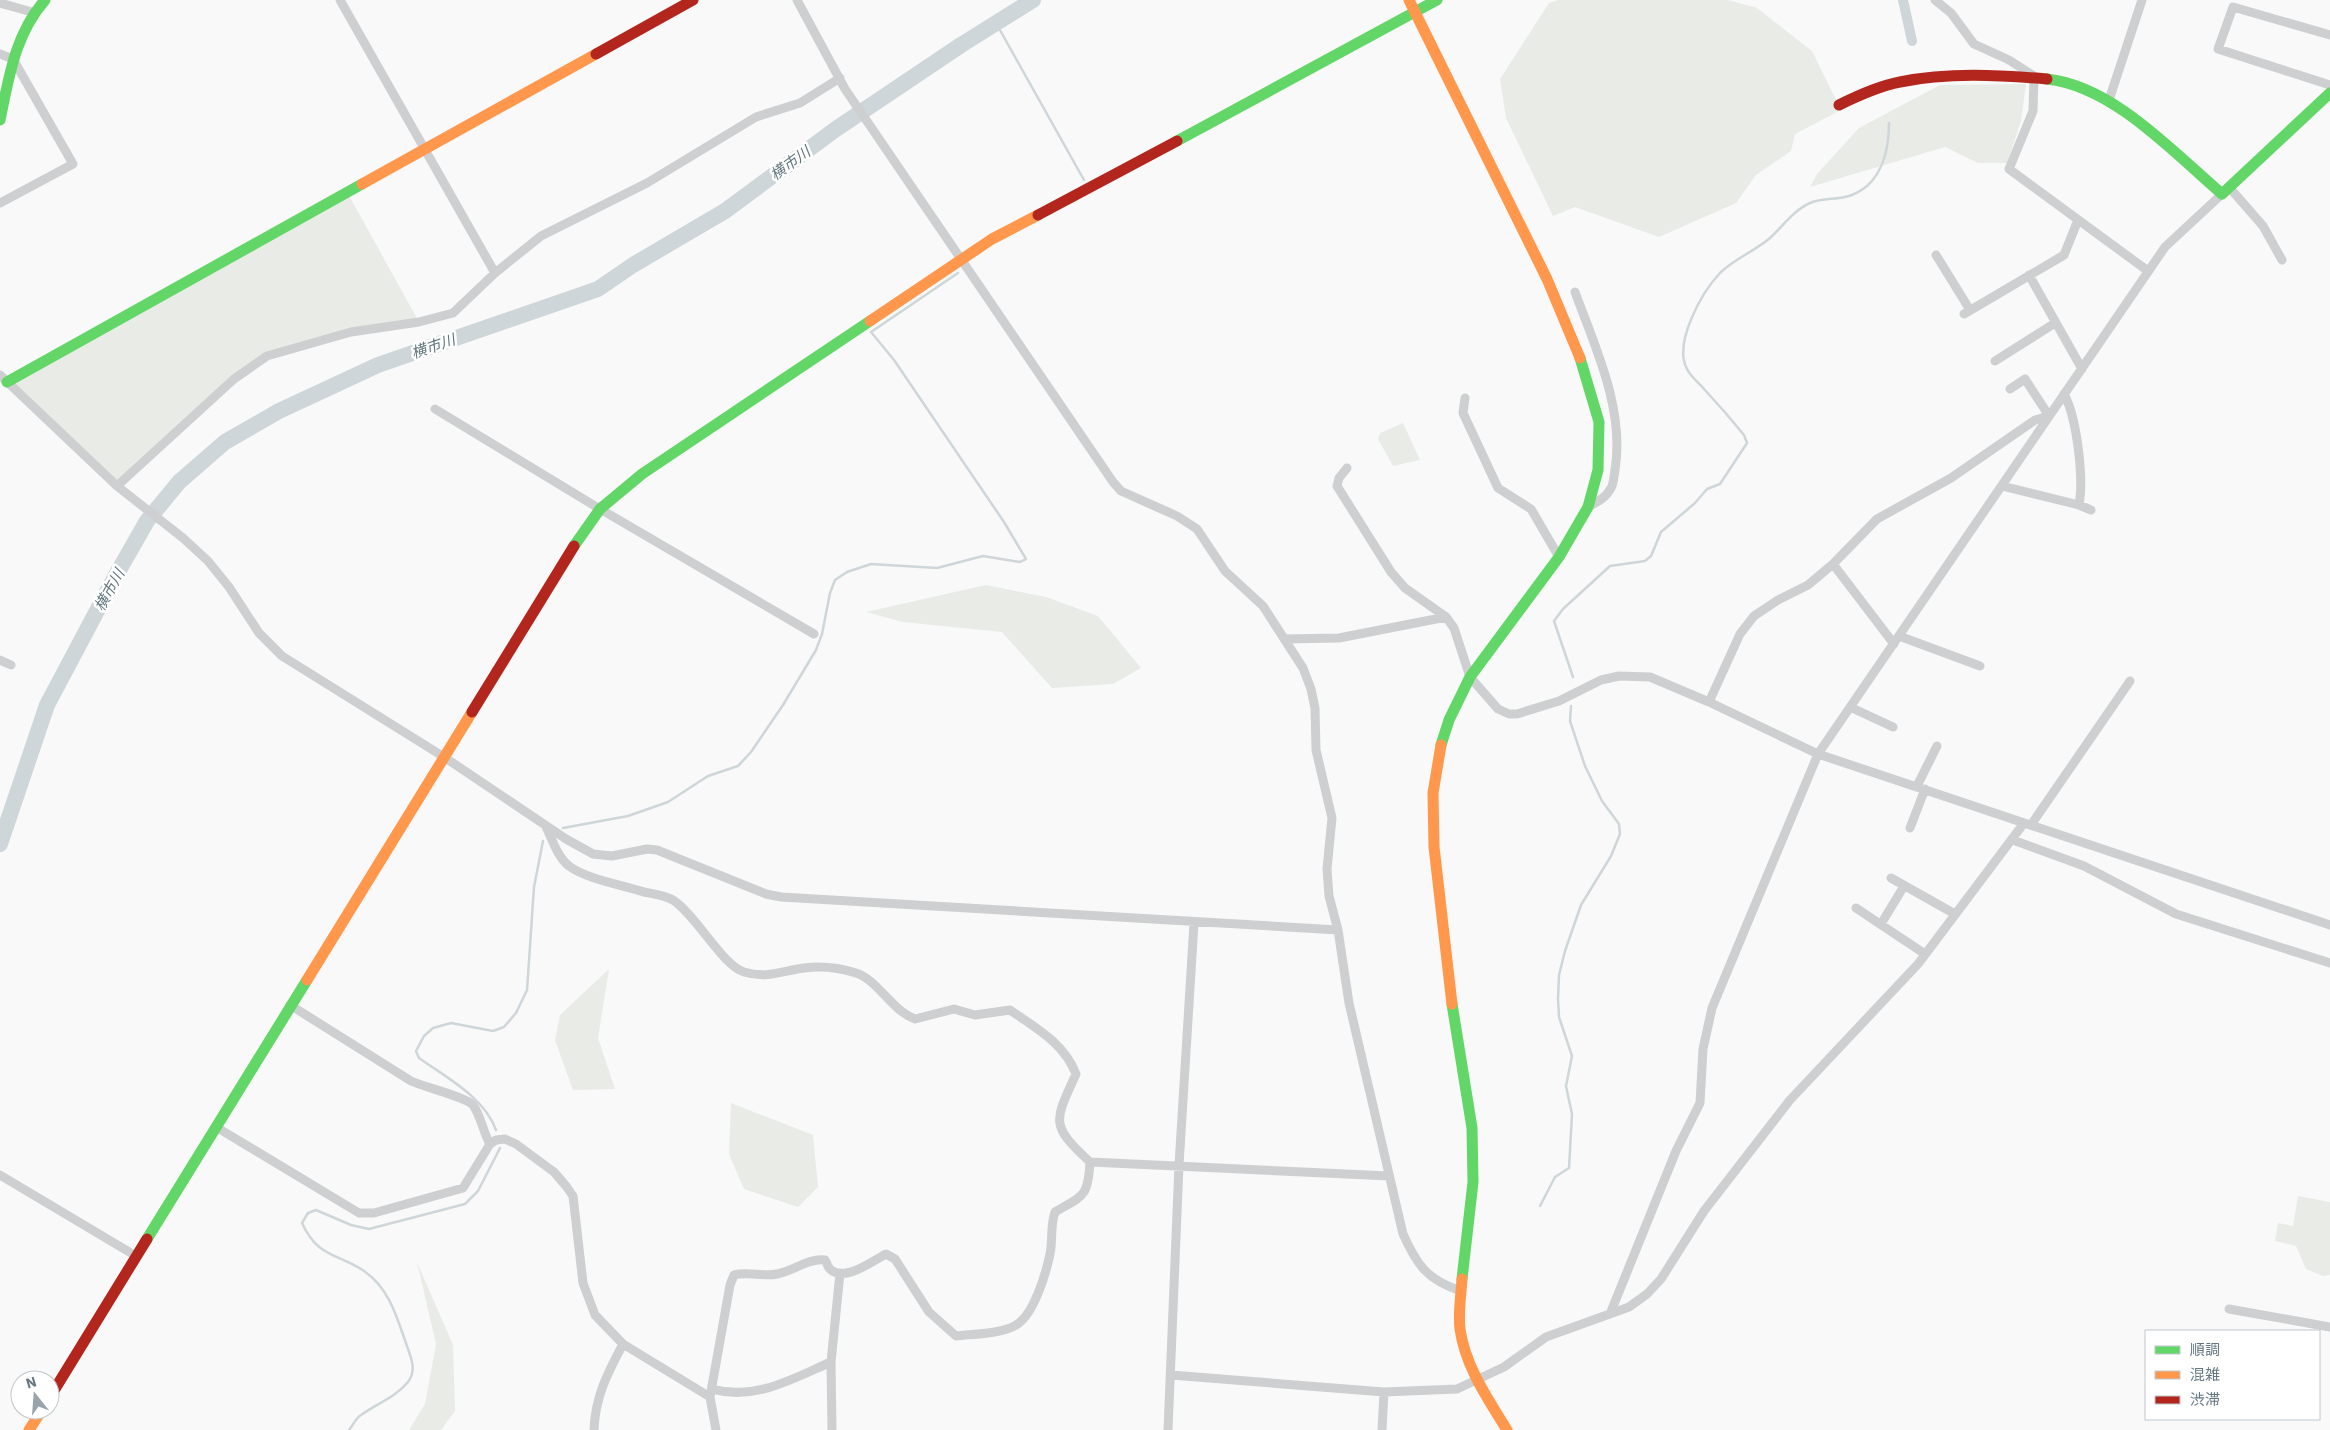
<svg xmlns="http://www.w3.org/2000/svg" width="2330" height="1430" font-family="'IBM Plex Sans','Noto Sans JP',sans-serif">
  <rect width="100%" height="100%" fill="#f9f9f9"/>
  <!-- green -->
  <path fill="#e8ebe6" d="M1558,0H1728L1757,8L1812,51L1841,110L1795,134L1791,151L1756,175L1736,203L1659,237L1575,207L1553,216L1506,118L1500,79L1549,3Z
    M2026,84L2021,121L2007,163H1978L1945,147L1810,187L1817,174L1859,128L1940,85Z
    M347,192L419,322L351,332L267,356L117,486L7,382Z
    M1403,423L1420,460L1393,466L1378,439L1380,433Z
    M986,585L1046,597L1098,616L1141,668L1113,684L1052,688L1002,632L903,622L866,612Z
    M609,969L598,1038L615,1089L573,1090L555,1040L560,1015Z
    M731,1103L813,1135L818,1187L798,1207L744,1189L729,1154Z
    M2298,1196L2330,1202V1275L2323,1276L2306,1269L2296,1246L2275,1241L2278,1223L2293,1226Z
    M417,1262L453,1345L455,1411L441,1430H409L425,1404L436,1344Z"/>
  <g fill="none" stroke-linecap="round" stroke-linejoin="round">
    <!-- stream -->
    <path stroke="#ced6d9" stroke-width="2.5" d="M996,23L1084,180
      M1573,677L1554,621L1563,609L1610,566L1645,561L1651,556L1661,532L1695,503L1707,489L1720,484L1747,443L1744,435C1731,419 1718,404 1704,389C1699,383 1690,376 1687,369C1673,343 1702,292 1720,273C1734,259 1755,251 1770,238C1782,227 1794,210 1810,203C1829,195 1845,204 1867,186C1884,171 1889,145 1889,123
      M563,828L628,816L668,802L708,776L738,766L751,752L783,705L816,650L822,634L830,593L835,580L847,572L871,564L937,568L983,556L1020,562L1026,559L1004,522L894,360L871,332L958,273
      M496,1130C484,1097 447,1078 419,1058L416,1051L424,1036L433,1028L451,1023L493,1031L504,1027L516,1013L527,990L534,887L543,841
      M1540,1206L1555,1177L1569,1168L1572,1114L1566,1086L1572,1056L1559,1017L1558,999L1559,975L1565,951L1581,905L1611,856L1620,834L1619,824L1602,801L1585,766L1570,721L1571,706
      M349,1430C353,1425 356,1418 361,1415C376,1404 396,1397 408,1382C417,1370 411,1358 407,1346C397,1318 390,1289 364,1271C337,1253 318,1258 302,1223L308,1213L316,1210L351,1225L369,1229L465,1204L478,1191L500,1148"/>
    <!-- canal -->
    <path stroke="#ced6d9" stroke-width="10" d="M1903,0L1912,41"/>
    <!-- river -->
    <path stroke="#ced6d9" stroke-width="16" d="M0,844L47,705L115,577L147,521L179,482L225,442L279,411L378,365L598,289L633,265L725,211L836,129L961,45L1033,0"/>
    <!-- street -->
    <path stroke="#cecfd0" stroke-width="9" d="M340,0L495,273
      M797,0L845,89L1113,482L1121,491L1177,516L1197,529L1225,571L1263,606L1303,668L1311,689L1315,708L1316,750L1332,818L1327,869L1329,896L1338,930L1349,1003L1403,1234C1417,1265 1427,1280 1461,1291
      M1935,0L1951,13L1974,44L2009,60L2034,76L2033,111L2009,169L2148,271
      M0,3L32,12
      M2330,35L2233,7L2218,49L2330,85
      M0,54L13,59L73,164L0,203
      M2109,100L2142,0
      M2229,187L2263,226L2282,260
      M1936,255L1970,310
      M2029,275L2082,369
      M1575,292C1595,347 1625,409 1615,470C1614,475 1614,483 1611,488C1606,498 1597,502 1588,507
      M1964,314L2064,255L2078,220
      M1995,361L2055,323
      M0,375L117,486L183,538L208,561L229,587L259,633L282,656L444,757L566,839L593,854L612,856L647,849L657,850L766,894L781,897L1338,930
      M2064,394C2077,418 2084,478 2079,505
      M1465,398L1463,413L1498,488L1531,509L1559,557
      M435,409L600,509L814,634
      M1347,468L1339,478L1337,486L1391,572L1405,588L1446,617L1454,628L1470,677L1498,709L1509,714H1517L1559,701L1601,680L1619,676L1650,677L1709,702L1818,754L2330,925
      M117,486L234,379L267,356L351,332L419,322L453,313L495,273L541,236L647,183L756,117L800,103L840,78
      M2002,486L2079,505L2091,510
      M1833,564L1877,519L1951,478L2035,420L2049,416L2025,379L2010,389
      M1899,636L1980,666
      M1285,639L1339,638L1446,617
      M0,660L11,665
      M1709,702L1740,634L1754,616L1778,600L1808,585L1833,564L1894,644
      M1850,707L1893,727
      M1917,786L1937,746
      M2031,825L2130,681
      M546,827C552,839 558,858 569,866C586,879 623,885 644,892C654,894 664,895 673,900C696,915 723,966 744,972C767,979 781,971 804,968C820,966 840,968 856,973C878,980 891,1010 915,1019L954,1009L975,1015L1010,1010C1036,1028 1064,1043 1076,1074C1054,1122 1050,1125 1090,1162L1389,1176
      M1910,828L1925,789
      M2013,840L2084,866L2176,914L2330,963
      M1891,878L1955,914
      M1856,908L1925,954
      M1881,924L1904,886
      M290,1005L411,1081C424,1087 466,1097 473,1105C481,1116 483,1132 490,1144
      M216,1127L359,1213H374L463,1188L490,1144L496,1140L505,1139L516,1144L554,1172L566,1186L573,1196L583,1283L595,1315L623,1344L710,1397
      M0,1175L136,1256
      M2229,1309L2330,1327
      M1610,1314L1676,1151L1700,1103L1703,1049L1712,1008L1818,754L2165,247L2222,194
      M1171,1375L1384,1392L1457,1389L1504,1367L1546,1337L1629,1307L1647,1294L1661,1279L1704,1211L1790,1100L1918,964L2024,823
      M712,1389C755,1401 792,1379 831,1362
      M594,1430C595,1397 608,1372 623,1344
      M716,1430L710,1397L730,1285L734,1275C748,1271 763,1277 777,1274C793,1271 808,1258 825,1260C827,1263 827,1265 829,1268C843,1284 872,1261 886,1254L895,1259L929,1312L956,1336C972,1334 1002,1334 1016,1325C1034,1315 1046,1273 1050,1254C1053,1240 1050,1226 1055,1212C1084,1195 1088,1197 1090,1162
      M832,1430L831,1362L840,1273
      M1168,1430L1179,1165L1194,923
      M1382,1430L1384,1392"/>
    <!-- fast -->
    <path stroke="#63d668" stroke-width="11" d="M2047,79C2113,86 2173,152 2222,194L2330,93
      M0,120C9,77 15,34 45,0
      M1177,141L1437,0
      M7,382L362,184
      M574,546L600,509L642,474L870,321
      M1441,745L1449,720L1470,677L1559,557L1588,507L1598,470L1599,422L1580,358
      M1452,1004L1472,1128L1473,1182L1462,1279
      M147,1239L307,980"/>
    <!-- slow -->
    <path stroke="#ff974d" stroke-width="11" d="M1409,0L1547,279L1580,358
      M362,184L596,54
      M870,321L992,239L1038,215
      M1441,745L1433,793L1434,847L1452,1004
      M307,980L472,712
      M1462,1279C1461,1295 1458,1314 1460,1329C1465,1366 1488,1399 1507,1430
      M29,1430L42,1410"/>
    <!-- jam -->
    <path stroke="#b3261e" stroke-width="11" d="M596,54L693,0
      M1839,105C1859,95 1879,86 1900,82C1947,72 2000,75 2047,79
      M1038,215L1177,141
      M472,712L574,546
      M50,1397L147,1239"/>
  </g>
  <g text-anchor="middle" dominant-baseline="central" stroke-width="5" stroke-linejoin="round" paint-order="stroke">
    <!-- water labels -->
    <g font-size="15" font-style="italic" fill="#60757c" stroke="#fff">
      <text transform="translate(790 163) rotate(-36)">横市川</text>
      <text transform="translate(433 346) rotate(-19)">横市川</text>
      <text transform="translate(109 590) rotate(-61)">横市川</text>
    </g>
  </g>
  <!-- legend -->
  <rect x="2145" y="1330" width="175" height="90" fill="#ffffff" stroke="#c1c8cd"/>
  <rect x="2155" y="1346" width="25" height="8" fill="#63d668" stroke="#c1c8cd"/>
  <text x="2190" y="1355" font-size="15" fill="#657683">順調</text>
  <rect x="2155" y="1371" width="25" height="8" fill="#ff974d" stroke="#c1c8cd"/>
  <text x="2190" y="1380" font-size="15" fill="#657683">混雑</text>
  <rect x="2155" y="1396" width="25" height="8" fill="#b3261e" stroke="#c1c8cd"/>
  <text x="2190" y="1405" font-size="15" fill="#657683">渋滞</text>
  <!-- north arrow -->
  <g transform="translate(35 1395) rotate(343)"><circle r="24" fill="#ffffff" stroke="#c1c8cd"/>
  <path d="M0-4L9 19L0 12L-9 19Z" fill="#99a4ac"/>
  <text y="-8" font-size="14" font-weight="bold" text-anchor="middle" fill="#657683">N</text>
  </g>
</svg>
